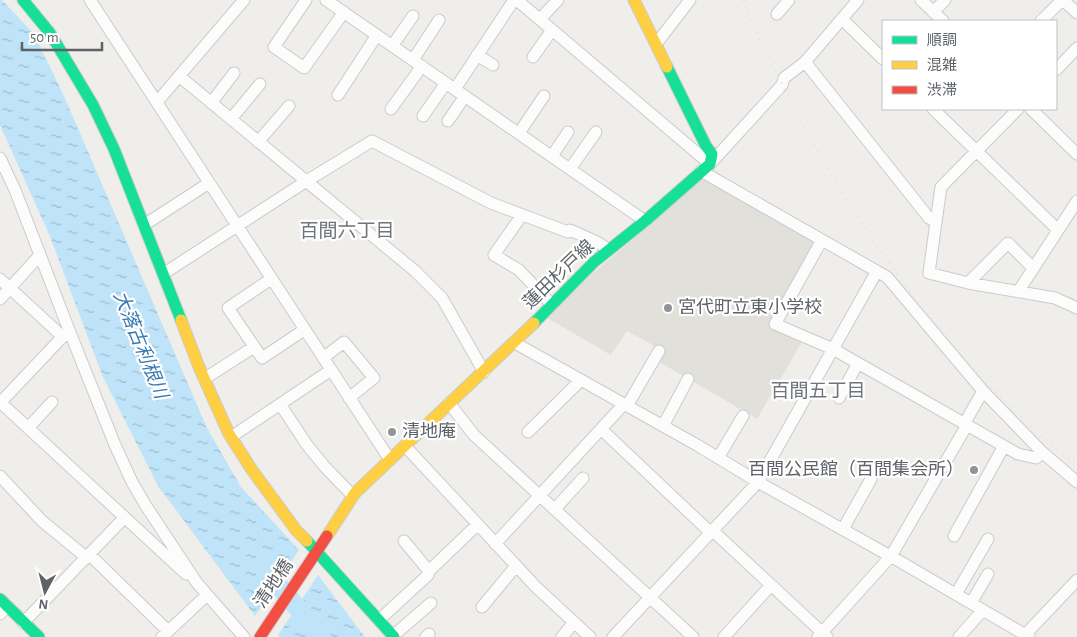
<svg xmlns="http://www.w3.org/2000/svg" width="1077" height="637" font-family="'Alegreya Sans','Noto Sans JP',sans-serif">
  <defs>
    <pattern id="water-ripples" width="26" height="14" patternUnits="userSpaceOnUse" patternTransform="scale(1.25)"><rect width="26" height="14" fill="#bfe4f9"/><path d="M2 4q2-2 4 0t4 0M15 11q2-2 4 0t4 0" fill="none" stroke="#9ebcce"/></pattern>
  </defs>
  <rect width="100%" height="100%" fill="#efeeea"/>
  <!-- education -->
  <path fill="#e2e0da" d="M707,180L815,241V245L770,326L802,342L757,419L656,360L662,350L627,331L611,355L547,318L585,280L631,241L696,181Z"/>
  <!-- water -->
  <path fill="url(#water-ripples)" d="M0,0H2L34,34L64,96L207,428L241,487L299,550L255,616L158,486L103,377L49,234L0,125Z
    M318,575L365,637H280L278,635Z"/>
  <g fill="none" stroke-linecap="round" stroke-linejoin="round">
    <!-- river -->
    <path stroke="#bfe4f9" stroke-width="19" d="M261,565L322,637"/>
    <defs>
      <path id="street" d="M90,0L390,460
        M306,0L274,47L304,68L344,12
        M326,0L645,221
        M517,0L710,164L782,85L784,78L805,62L858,0
        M921,0L943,21
        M1063,0L1077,13
        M933,12L945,0
        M777,14L789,0
        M540,19L558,0
        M842,19L883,59
        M1041,21L1062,0
        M656,44L690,0
        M392,46L413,16
        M477,55L493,65
        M533,57L552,30
        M413,60L439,20
        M805,62L929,218L936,222L929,273L968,283L1055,298L1077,308
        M1056,70L1077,48
        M179,76L415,271L442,298L484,372
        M455,89L514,0
        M338,95L377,35
        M157,102L244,0
        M211,103L234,73
        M391,109L422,66
        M933,109L1058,230
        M1031,109L1077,154
        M423,116L446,83
        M231,119L260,84
        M448,121L465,96
        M519,133L544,96
        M258,142L289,106
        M552,156L568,132
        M0,158L15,190L69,330L115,445L132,482L146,506L197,583L244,637
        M570,169L596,132
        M701,171L887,277L983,391L1042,452L1077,482
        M522,215L494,255L519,270L552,305
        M936,222L941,187L1018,109
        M144,225L209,183
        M822,240L775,324L833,349L1018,454L1036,458L1042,452
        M163,274L305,182L372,141L491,203L568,232L570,230L597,242L609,250
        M0,279L63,337
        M271,279L228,308L262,358L304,330
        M968,283L1008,243L1033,268
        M1018,292L1077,201
        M0,299L39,256
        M515,343L697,445L758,482L899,561L1029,637
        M323,358L344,342L374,378L349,398
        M204,379L254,347
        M839,398L858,363
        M0,402L186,574
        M0,403L69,330
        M449,403L474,435L693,637
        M280,404L307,445L325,467L353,496
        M627,406L659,351
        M964,424L983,391
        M663,426L688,379
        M28,428L52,402
        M601,429L711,533
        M528,432L581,380
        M231,437L331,370
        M405,446L536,587L590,637
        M718,458L743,416
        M0,476L42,521L87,558
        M555,509L583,478
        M843,529L871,479
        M713,531L827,637
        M954,536L1004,446
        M404,541L429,571L477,525
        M495,544L624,404
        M90,555L168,631
        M956,594L988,539
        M971,603L988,574
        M482,607L516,566
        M0,614L7,607
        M379,620L428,575L429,571
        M23,623L124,518
        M393,636L431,603
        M162,637L207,595
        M426,637L429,634
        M562,637L574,622
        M613,637L758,482L877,271
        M724,637L771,585
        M818,637L891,556L967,425
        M959,637L983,610
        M1023,637L1077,580"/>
      <path id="fast" d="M23,0L50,33L93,105L114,149L181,320
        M534,323L594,262L645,221L710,164L712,154L706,146L667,67
        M307,541L394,637
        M0,599L39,637"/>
      <path id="slow" d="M634,0L667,67
        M181,320L199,367L229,434L252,470L296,530L307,541
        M327,536L355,493L534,323"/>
      <path id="jam" d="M260,637L327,536"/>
    </defs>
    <!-- street casing -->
    <use href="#street" stroke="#cbcbcb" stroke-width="13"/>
    <!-- fast casing -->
    <use href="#fast" stroke="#cbcbcc" stroke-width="13"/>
    <!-- slow casing -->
    <use href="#slow" stroke="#cbcbcc" stroke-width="13"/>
    <!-- jam casing -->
    <use href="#jam" stroke="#cbcbcc" stroke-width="13"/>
    <!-- street -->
    <use href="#street" stroke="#fdfcfc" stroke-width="11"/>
    <!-- fast -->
    <use href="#fast" stroke="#16e098" stroke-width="11"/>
    <!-- slow -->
    <use href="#slow" stroke="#ffcf43" stroke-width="11"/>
    <!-- jam -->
    <use href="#jam" stroke="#f24e42" stroke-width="11"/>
    <!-- rail -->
    <path stroke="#e4e4e4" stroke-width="3" stroke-dasharray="1 6" stroke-linecap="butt" d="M743,0C758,38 776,73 795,109C847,208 911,303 988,384C1015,413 1046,440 1077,466"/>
  </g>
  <!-- markers -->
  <g fill="#919496" stroke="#fff" stroke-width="2">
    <circle cx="668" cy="308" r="5"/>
    <circle cx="392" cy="432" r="5"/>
    <circle cx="974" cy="470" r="5"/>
  </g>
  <g text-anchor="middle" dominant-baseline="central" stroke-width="4.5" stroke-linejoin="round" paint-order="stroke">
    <!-- street labels -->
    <g font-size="18" fill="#5e6369" stroke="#fff">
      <text transform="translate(559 275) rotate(-44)">蓮田杉戸線</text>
      <text transform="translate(274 584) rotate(-56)">清地橋</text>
    </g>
    <!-- poi labels -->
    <g font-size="18" fill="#5e6369" stroke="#fff" text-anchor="start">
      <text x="678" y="308">宮代町立東小学校</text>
      <text x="402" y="432">清地庵</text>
      <text x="964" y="470" text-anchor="end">百間公民館（百間集会所）</text>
    </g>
    <!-- neighbourhood labels -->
    <g font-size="19" fill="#6f767b" stroke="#fff">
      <text x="347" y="231">百間六丁目</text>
      <text x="818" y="391">百間五丁目</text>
    </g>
    <!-- water labels -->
    <g font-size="19" font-style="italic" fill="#3b7bb1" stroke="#fff">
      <text transform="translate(140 345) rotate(68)">大落古利根川</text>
    </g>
  </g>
  <!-- legend -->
  <rect x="882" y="20" width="175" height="90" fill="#ffffff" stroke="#bfc1c3"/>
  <rect x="892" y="36" width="25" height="8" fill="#16e098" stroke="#bfc1c3"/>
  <text x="927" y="45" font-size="15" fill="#5e6369">順調</text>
  <rect x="892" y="61" width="25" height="8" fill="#ffcf43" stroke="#bfc1c3"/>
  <text x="927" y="70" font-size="15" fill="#5e6369">混雑</text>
  <rect x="892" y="86" width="25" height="8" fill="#f24e42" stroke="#bfc1c3"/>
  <text x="927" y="95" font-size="15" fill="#5e6369">渋滞</text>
  <!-- north arrow -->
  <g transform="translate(45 592) rotate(187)" stroke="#ffffff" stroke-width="4" paint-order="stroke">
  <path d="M0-4L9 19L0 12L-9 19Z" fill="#5e6369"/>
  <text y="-8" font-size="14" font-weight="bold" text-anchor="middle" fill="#5e6369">N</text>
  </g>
  <!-- scale -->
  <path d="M22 42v8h80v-8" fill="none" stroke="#5e6369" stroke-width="2.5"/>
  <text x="30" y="42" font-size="15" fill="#5e6369" stroke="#ffffff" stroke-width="4" paint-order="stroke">50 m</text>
</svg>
